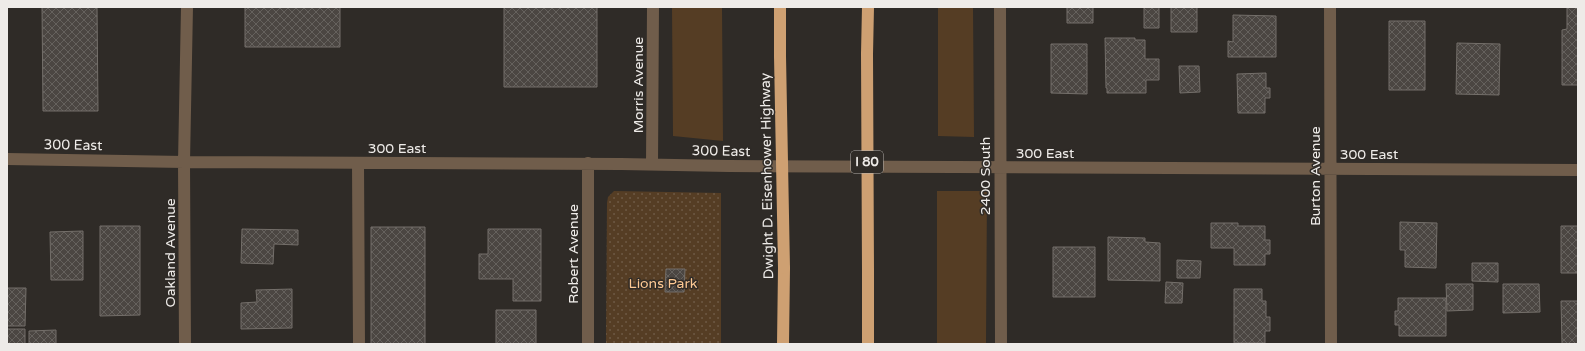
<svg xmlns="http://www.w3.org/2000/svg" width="1585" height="351" font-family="'Varela Round',sans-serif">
  <defs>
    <pattern id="park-dots" width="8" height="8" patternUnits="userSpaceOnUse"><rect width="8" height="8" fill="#553d24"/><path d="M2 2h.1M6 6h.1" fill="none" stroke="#6e5944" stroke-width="1.8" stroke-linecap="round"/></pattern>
    <pattern id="building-cross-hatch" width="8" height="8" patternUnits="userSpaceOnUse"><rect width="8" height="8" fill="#4b4642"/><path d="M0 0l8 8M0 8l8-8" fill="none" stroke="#65615d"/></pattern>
  </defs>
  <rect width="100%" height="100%" fill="#2f2b27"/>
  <!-- green -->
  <path fill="#553d24" d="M672,7H722L723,141L673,136Z
    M938,7H973L974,137L938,136Z
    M937,191H987L986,344H937Z"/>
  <!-- park -->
  <path fill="url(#park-dots)" d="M614,191L721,193V344H606L607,203L608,197Z"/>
  <!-- building -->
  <path fill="url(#building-cross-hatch)" stroke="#746f6a" d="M42,7H97L98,111H43Z
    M245,7H340V47H245Z
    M504,7H597V87H504Z
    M1067,7H1093V23H1067Z
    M1144,7H1159V28H1144Z
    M1171,7H1197V32H1171Z
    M1567,7H1578V85H1562V30L1567,29Z
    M1233,15L1276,16V57H1228V41L1233,42Z
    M1389,21H1425V90H1389Z
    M1105,38H1135V40H1145V59H1159V80H1146V93H1107V88H1106Z
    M1457,43L1500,44L1499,95L1456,94Z
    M1051,44H1087V94L1051,93Z
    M1179,66H1199L1200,92L1180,93Z
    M1266,73V88H1270V98H1265V113H1238L1237,74Z
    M1400,222L1437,223L1436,268L1405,267V250H1400Z
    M1211,223H1238V226H1265V240H1270V254H1265V265H1234V248H1211Z
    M100,226H140V315L100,316Z
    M1561,226H1578V273H1561Z
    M371,227H425V344H371Z
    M242,229L298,230V245L274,244L273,264L241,263Z
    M488,229H541V301H513V279H479V254H488Z
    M83,231V280H51L50,232Z
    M1108,237L1145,238V242L1160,243V281L1108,280Z
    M1053,247H1095V297H1053Z
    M1177,260L1201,261L1200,278H1177Z
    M1472,263H1498V282L1472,281Z
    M666,269H685L684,292H665Z
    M1166,282L1183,283L1182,303H1165Z
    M1446,284H1473V310L1447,311Z
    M1503,284H1539L1540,312L1503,313Z
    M7,288H26L25,326H7Z
    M292,289V328L241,329V303L257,302L256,290Z
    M1234,289H1262V301H1266V317H1270V331H1265V343H1234Z
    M1398,298H1446V336H1399V325H1395V311H1398Z
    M1561,301H1578V344H1562Z
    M496,310H536V344H496Z
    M7,329H25V344H7Z
    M56,330V344H29V331Z"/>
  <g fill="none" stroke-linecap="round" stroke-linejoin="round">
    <!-- minor -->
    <path stroke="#705d4b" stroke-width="12" d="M1000,7L1001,344
      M1330,7L1331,344
      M7,159L184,162L621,164L729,166L1578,170
      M358,163L359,344
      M588,163V344
      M652,164L653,7
      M185,344L184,162L187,7"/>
    <!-- highway -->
    <path stroke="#cea072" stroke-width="12" d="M867,54L868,7
      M780,56V7
      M868,271V344
      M783,344L784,268"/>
    <!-- highway-bridge -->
    <path stroke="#cea072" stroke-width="12" d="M867,54L868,271
      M780,56L784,268"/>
  </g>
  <g text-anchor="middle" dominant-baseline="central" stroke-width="3" stroke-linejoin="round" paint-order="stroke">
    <!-- shield labels -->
    <rect fill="#2f2b27" stroke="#b5b1ae" stroke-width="1" x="851" y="151" width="32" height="22" rx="3"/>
    <g font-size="13" font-weight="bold" fill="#eeebe8">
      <text x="867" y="162">I 80</text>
    </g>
    <!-- street labels -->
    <g font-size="14" fill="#eeebe8" stroke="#2f2b27">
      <text transform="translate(638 85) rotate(-90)">Morris Avenue</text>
      <text transform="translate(73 145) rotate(1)">300 East</text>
      <text x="397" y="148">300 East</text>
      <text transform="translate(721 151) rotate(1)">300 East</text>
      <text x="1045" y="153">300 East</text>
      <text x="1369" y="154">300 East</text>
      <text transform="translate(767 176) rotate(-91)">Dwight D. Eisenhower Highway</text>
      <text transform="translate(985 176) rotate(-90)">2400 South</text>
      <text transform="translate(1315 176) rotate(-90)">Burton Avenue</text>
      <text transform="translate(170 253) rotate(-90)">Oakland Avenue</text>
      <text transform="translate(573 254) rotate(-90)">Robert Avenue</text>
    </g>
    <!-- park labels -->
    <g font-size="14" fill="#fdc994" stroke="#2f2b27">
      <text x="663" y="283">Lions Park</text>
    </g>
  </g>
  <!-- border -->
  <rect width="1585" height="351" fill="none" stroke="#eeebe8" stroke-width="16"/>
</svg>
